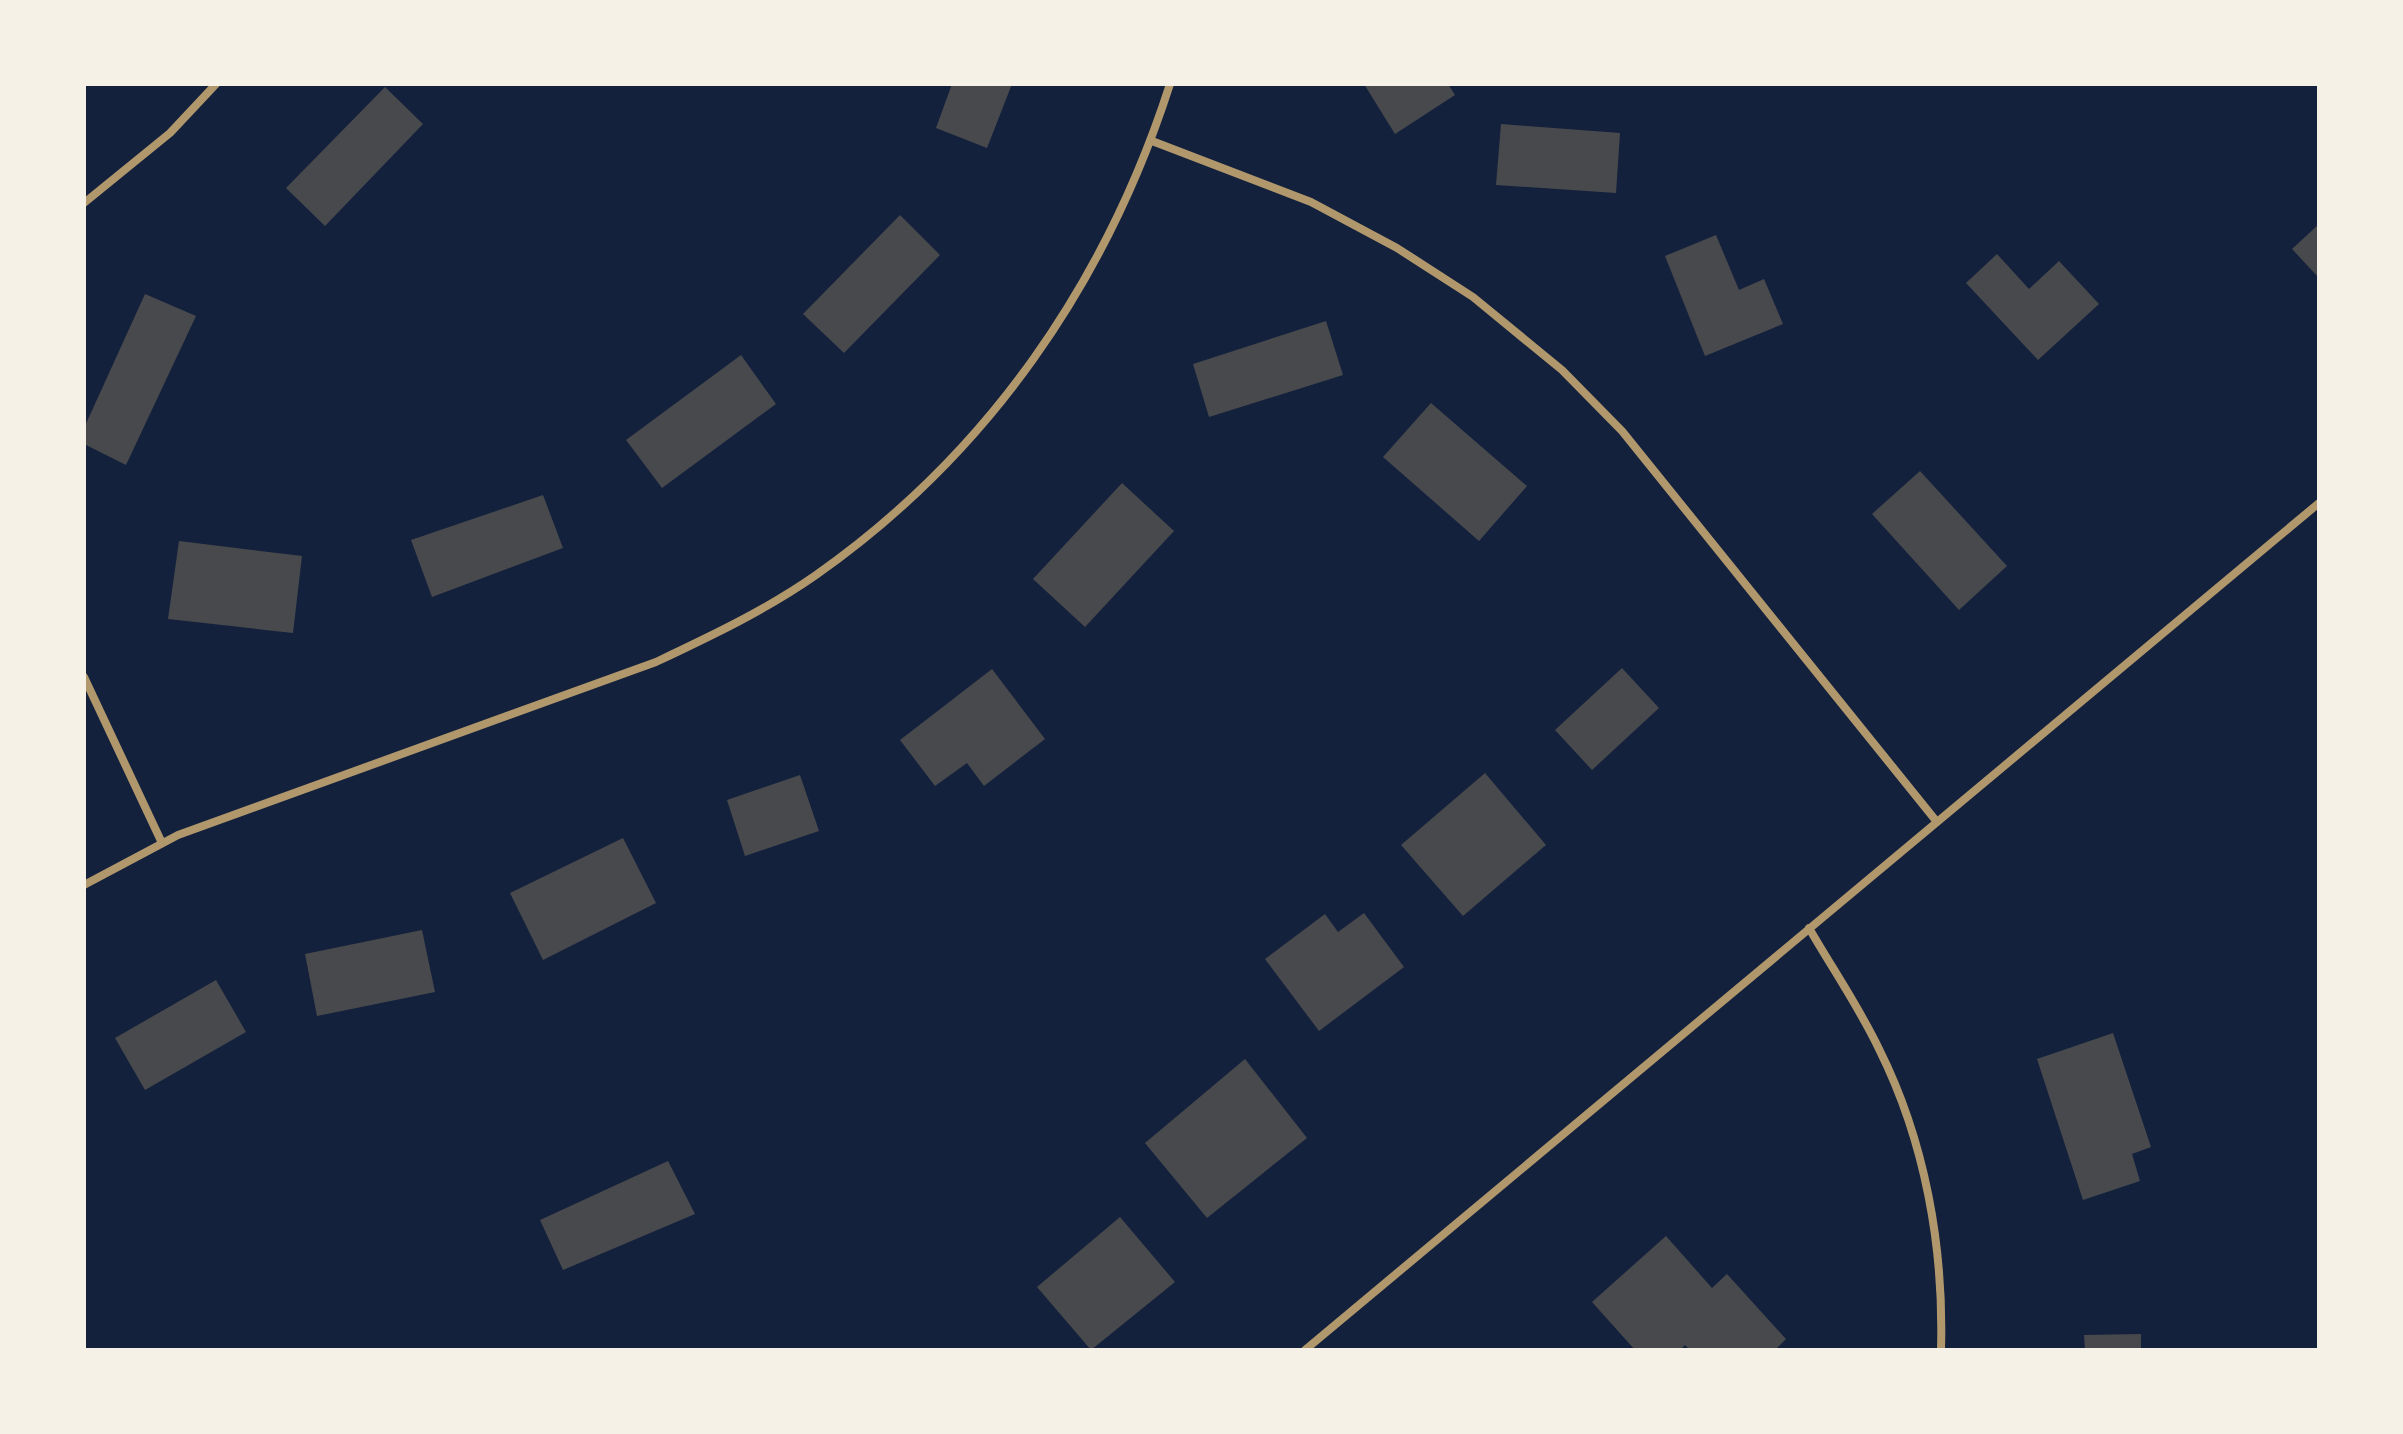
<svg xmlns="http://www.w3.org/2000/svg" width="2403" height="1434" font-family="'Golos Text',sans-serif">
  <rect width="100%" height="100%" fill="#14213d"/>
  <!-- building -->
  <path fill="#48494c" d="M952,84H1012L987,148L936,128Z
    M1364,84H1448L1455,95L1395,134Z
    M385,87L423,124L325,226L286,188Z
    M1501,124L1620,133L1616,193L1496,185Z
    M900,215L940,255L844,353L803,314Z
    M2319,224V278L2292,249Z
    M1716,235L1739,290L1764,279L1783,324L1705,356L1665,256Z
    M1997,254L2029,289L2059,261L2099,304L2038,360L1966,283Z
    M145,294L196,316L126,465L84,444V428Z
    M1326,321L1343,375L1209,417L1193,364Z
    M741,355L776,404L662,488L626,440Z
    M1431,403L1527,486L1479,541L1383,457Z
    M1920,471L2007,566L1959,610L1872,514Z
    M1122,483L1174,531L1085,627L1033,579Z
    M543,495L563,548L432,597L411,540Z
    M179,541L302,556L293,633L168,619Z
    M1622,668L1659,708L1592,770L1555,730Z
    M992,669L1045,739L984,786L967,763L935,786L900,740Z
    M1485,773L1546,845L1463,916L1401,845Z
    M800,775L819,831L745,856L727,800Z
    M623,838L656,903L543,960L510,893Z
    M1364,913L1404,967L1319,1031L1265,959L1325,914L1338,932Z
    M422,930L435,992L317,1016L305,954Z
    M216,980L246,1032L145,1090L115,1038Z
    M2113,1033L2151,1147L2132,1154L2140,1181L2083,1200L2037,1059Z
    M1245,1059L1307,1138L1207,1218L1145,1143Z
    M668,1161L695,1214L563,1270L540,1220Z
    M1120,1217L1175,1282L1091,1350L1037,1287Z
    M1666,1236L1712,1288L1727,1274L1786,1339L1775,1350H1690L1685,1345L1680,1350H1635L1592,1302Z
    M2141,1334V1350H2085L2084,1335Z"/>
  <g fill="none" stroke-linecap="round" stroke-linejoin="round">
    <!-- minor -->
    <path stroke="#b1986c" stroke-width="8" d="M1152,141L1311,202L1397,248L1473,297L1562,370L1622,431L1937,822
      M84,203L170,133L216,84
      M84,677L162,843
      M84,885L178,835L656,662C711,636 766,610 816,575C988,454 1106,283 1170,84
      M1809,928C1832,968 1859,1007 1879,1049C1925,1141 1944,1247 1941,1350
      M1305,1350L2319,503"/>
  </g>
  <!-- border -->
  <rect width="2403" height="1434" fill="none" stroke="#f6f1e7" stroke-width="172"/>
</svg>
